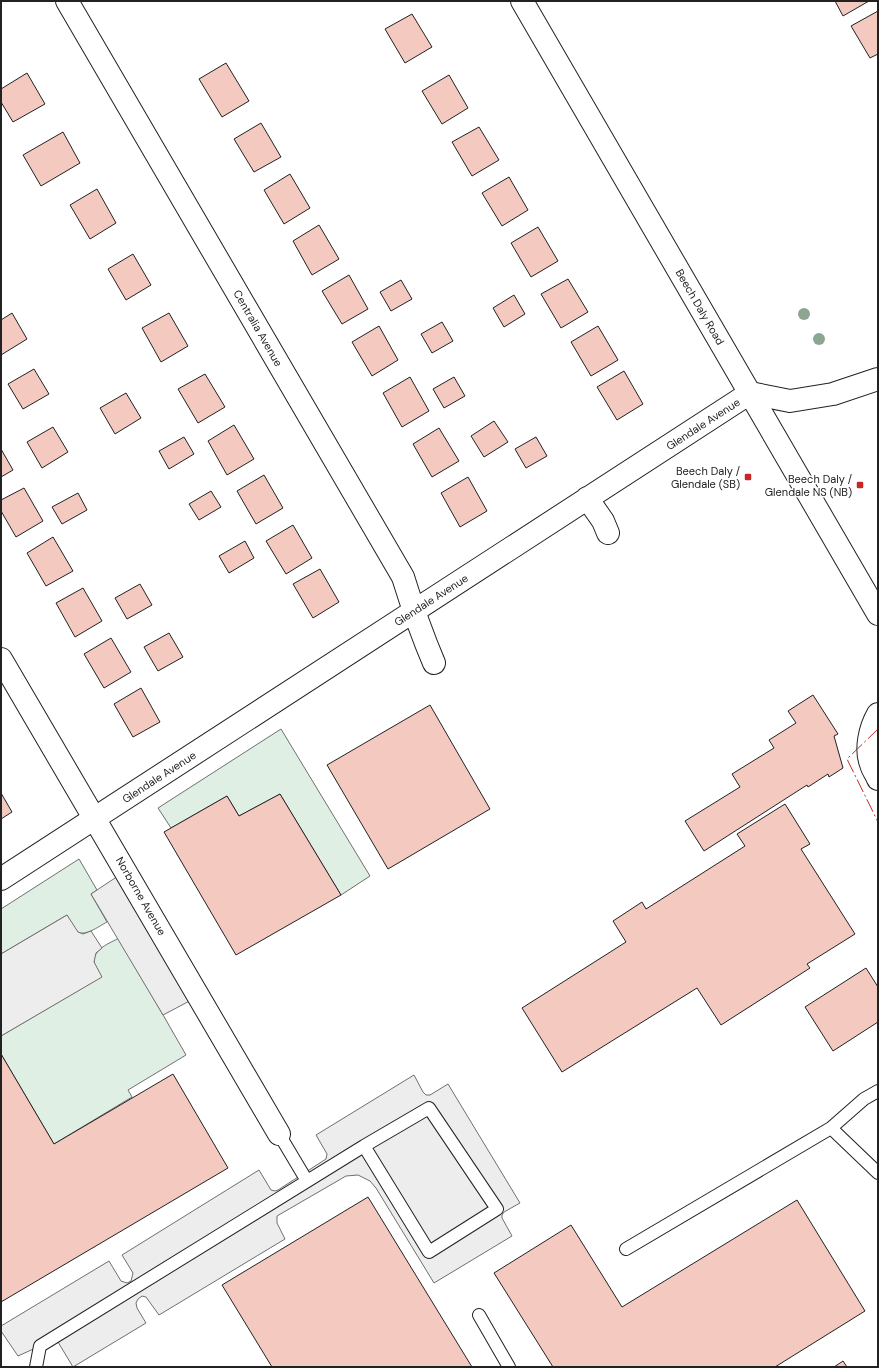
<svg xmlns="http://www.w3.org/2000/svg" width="879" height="1368" font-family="'DM Sans',sans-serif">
  <rect width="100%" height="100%" fill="#fff"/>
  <!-- green -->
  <path fill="#e0efe3" stroke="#6f6f6f" d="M281,729L370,876L341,895L280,794L239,816L227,796L171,828L158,808Z
    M79,859L97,890L91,894L107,922C99,926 83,939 75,930C72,925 69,920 67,915L1,954V909Z
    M119,938L186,1055L128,1090L132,1097L54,1144L1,1054V1036L101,977C99,972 95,967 94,962C93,949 110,943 119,938Z"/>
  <!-- parking -->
  <path fill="#ededed" stroke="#6f6f6f" d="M127,870L199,996L163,1015L91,894Z
    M67,915L78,932L83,934L91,931L102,948L96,953L94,962L102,977L1,1036V954Z
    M414,1075L423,1092L426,1095H430L448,1084L520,1203L504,1212L502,1215V1218L512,1236L434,1283L376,1188L370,1181L358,1175L346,1176L277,1216V1223L285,1239L159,1315L146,1297L142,1296L138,1299L136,1303L137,1308L146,1323L73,1367L55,1337L40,1346L18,1356L1,1331V1326L109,1261L121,1281L127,1283L131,1281L133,1273L122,1255L259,1170L271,1190L275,1191L278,1190L326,1159L327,1154L316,1135Z"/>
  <!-- building -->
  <path fill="#f3c9c0" stroke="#222" d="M835,1H869L843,16Z
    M878,11V54L870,58L851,26Z
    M412,14L432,47L405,63L385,29Z
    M226,63L249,101L222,117L199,79Z
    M27,73L45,104L13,122L1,102V89Z
    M449,75L468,108L442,124L422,91Z
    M261,123L281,157L254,172L234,139Z
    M479,127L499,160L472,176L452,142Z
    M63,132L80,163L41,186L23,155Z
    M290,174L310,208L284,224L264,190Z
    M509,177L528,210L502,226L482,193Z
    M97,189L116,223L90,239L70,205Z
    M319,225L339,259L312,275L293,241Z
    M538,227L558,261L531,277L511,243Z
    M133,254L151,285L126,300L108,269Z
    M349,275L368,309L342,324L322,291Z
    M568,279L588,312L561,328L541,294Z
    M401,280L412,299L391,311L380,292Z
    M514,295L525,314L504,327L493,308Z
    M12,313L27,339L1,355V320Z
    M169,313L188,346L161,362L142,328Z
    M442,322L453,341L432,353L421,334Z
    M379,326L398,360L372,376L352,342Z
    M598,326L618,360L591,376L571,342Z
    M34,369L49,394L23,409L8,384Z
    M624,371L643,404L617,420L597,387Z
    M205,374L225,407L198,423L178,389Z
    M410,377L429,411L402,427L383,393Z
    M454,377L465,396L444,408L433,389Z
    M126,393L141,418L115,434L100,408Z
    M494,421L508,442L484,457L471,436Z
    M234,425L254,459L227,475L208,441Z
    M53,427L68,452L42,468L27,442Z
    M439,428L459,461L432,477L413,444Z
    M184,437L194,454L169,469L159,451Z
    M536,437L547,456L526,468L515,449Z
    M1,449L13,470L1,477Z
    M264,475L283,508L256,524L237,491Z
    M468,477L487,511L460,527L441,493Z
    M24,488L43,521L16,537L1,511V500Z
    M211,491L221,507L199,520L189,504Z
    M78,493L87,510L62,524L52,507Z
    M293,525L312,558L286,574L266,541Z
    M53,537L73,571L46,586L27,553Z
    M245,541L254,558L229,573L219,556Z
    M320,569L339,602L313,618L293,584Z
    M140,584L152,605L127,619L115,598Z
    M83,588L102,621L75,637L56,603Z
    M169,633L183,657L158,671L144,647Z
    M111,638L131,672L104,688L84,654Z
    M141,688L160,722L133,737L114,704Z
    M813,695L838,734L834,736L843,768L829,777L828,774L808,787L807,785L704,851L685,821L740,787L732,774L774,748L769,740L796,723L788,711Z
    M430,705L490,809L388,869L327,765Z
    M1,793L12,812L1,819Z
    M280,794L341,895L236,955L164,832L227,796L239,816Z
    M785,804L810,844L801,849L855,934L807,964L810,968L721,1025L697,988L562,1072L522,1008L626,942L613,921L642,902L646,909L745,846L737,834Z
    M866,968L878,987V1022L833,1051L805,1007Z
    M1,1054L54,1144L173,1074L228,1168L1,1302Z
    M368,1197L472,1367H272L222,1285Z
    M797,1200L865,1311L775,1367H553L494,1273L571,1225L622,1307Z
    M843,1361L847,1367H834Z"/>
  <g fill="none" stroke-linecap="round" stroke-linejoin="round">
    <defs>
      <path id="service" d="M831,1128L864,1099L878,1091
        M279,1134L307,1181
        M626,1249L831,1128L878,1173
        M479,1315L509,1367
        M36,1367L40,1346L364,1146L429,1108L497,1209L429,1252L364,1146"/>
      <path id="minor" d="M67,1L403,577C412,606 422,635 434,663
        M587,498L603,521L608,533
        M1,659L279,1134
        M878,714C870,728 865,749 871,764C872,769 876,774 878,779
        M1,879L750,393L790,401L833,394L878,379"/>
      <path id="secondary" d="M522,1L878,614"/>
    </defs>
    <!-- service casing -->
    <use href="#service" stroke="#222" stroke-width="14"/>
    <!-- minor casing -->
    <use href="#minor" stroke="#222" stroke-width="24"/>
    <!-- secondary casing -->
    <use href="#secondary" stroke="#222" stroke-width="24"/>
    <!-- service -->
    <use href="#service" stroke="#fff" stroke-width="12"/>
    <!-- minor -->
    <use href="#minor" stroke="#fff" stroke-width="22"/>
    <!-- secondary -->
    <use href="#secondary" stroke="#fff" stroke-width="22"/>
    <!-- power -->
    <path stroke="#c62828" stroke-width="1" stroke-dasharray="14 3 2 3" stroke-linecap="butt" d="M878,729L847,759L878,822"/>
  </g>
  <!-- trees -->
  <g fill="#8da692">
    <circle cx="804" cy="314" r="6"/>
    <circle cx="819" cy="339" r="6"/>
  </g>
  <!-- markers -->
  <g fill="#c62828" stroke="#fff" stroke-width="1.5">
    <rect x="744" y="473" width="8" height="8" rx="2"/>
    <rect x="856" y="481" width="8" height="8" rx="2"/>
  </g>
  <g text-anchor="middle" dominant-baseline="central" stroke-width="3" stroke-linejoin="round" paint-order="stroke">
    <!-- street labels -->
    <g font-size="11" fill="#222" stroke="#fff">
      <text transform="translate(700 307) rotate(60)">Beech Daly Road</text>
      <text transform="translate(258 328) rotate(60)">Centralia Avenue</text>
      <text transform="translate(703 424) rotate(-33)">Glendale Avenue</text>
      <text transform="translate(431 600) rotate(-33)">Glendale Avenue</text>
      <text transform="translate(159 777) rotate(-33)">Glendale Avenue</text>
      <text transform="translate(141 896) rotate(60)">Norborne Avenue</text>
    </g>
    <!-- poi labels -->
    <g font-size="11" fill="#222" stroke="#fff" text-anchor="end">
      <text x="740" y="471">Beech Daly /<tspan x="740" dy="13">Glendale (SB)</tspan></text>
      <text x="852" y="479">Beech Daly /<tspan x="852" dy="13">Glendale NS (NB)</tspan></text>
    </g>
  </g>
  <!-- border -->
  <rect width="879" height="1368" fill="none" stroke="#222222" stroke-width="4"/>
</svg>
